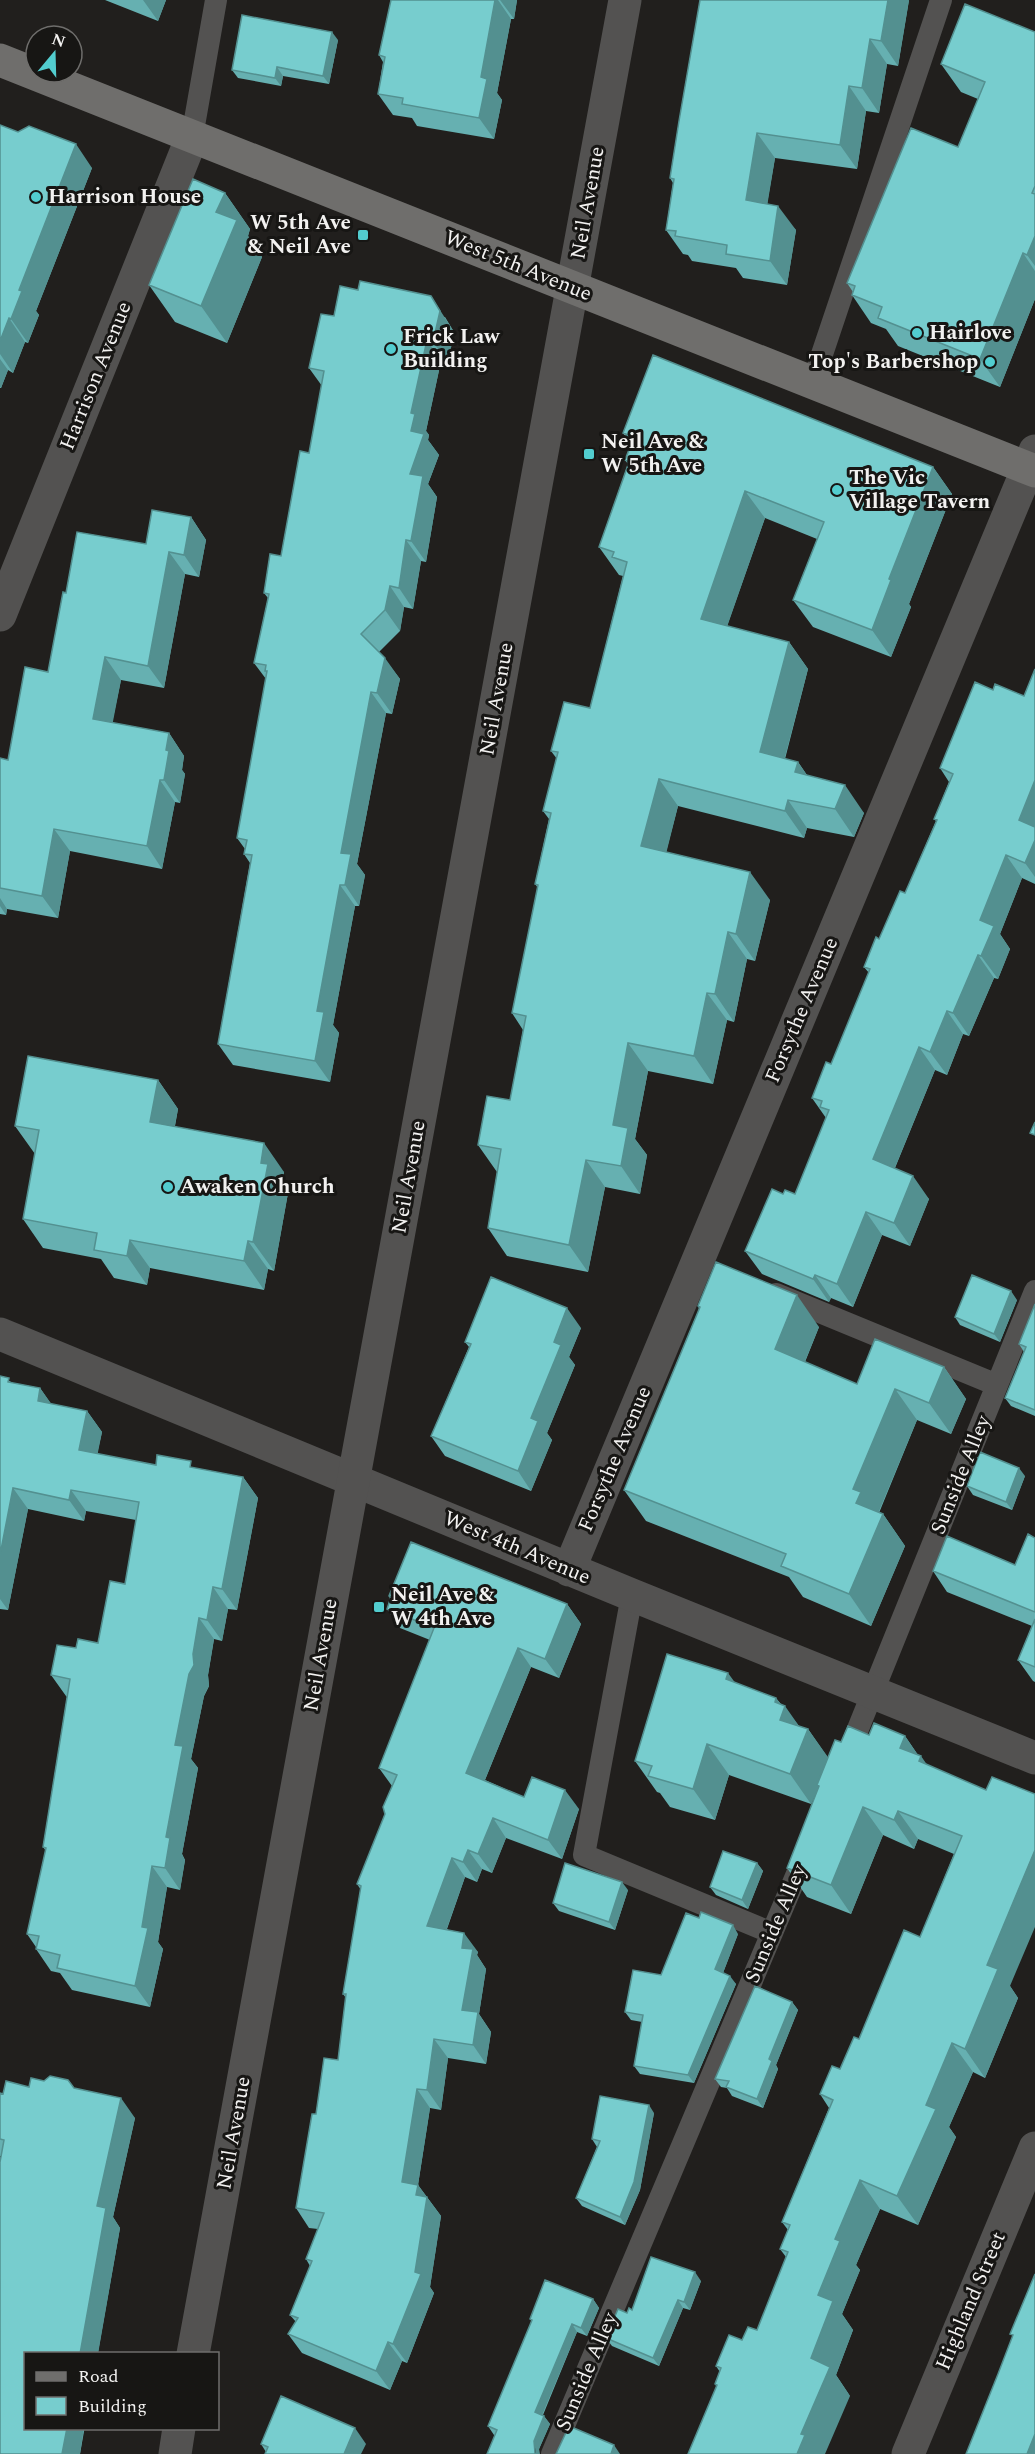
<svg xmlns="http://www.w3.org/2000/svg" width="1035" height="2454" font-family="Spectral,serif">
  <rect width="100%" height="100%" fill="#211f1d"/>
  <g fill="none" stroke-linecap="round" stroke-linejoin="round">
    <!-- service -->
    <path stroke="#535251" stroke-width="22" d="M192,137L216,0
      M812,384L941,0
      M776,1294L997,1385
      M632,1595L584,1855L772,1933
      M847,1756L1035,1291
      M552,2454L807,1850"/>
    <!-- minor -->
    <path stroke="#535251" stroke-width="33" d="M0,615L192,137
      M0,1334L632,1595L1035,1758
      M569,1570L1035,451
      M908,2454L1035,2148"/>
    <!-- tertiary -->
    <path stroke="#535251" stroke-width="33" d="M193,2354L625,0
      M175,2454L179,2428"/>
    <!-- secondary -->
    <path stroke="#6f6e6c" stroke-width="33" d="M0,60L1035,471"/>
  </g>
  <!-- wall -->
  <path fill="#66b0b1" d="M105,0H166L158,21Z
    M391,0H517L514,19H511L497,93L502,100L494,139L417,126L412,118L393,115L378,94L383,62L379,55Z
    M909,0L898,66L887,64L879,113L866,111L857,169L775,158L767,204L796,230L787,285L743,278L736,268L692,261L688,255L683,254L666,230L673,183L670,178Z
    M1035,32V299L1000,387L898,346L886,329L871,323L852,295L853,292L847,283L958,147L978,99L961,92L941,64Z
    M338,40L329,84L283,76L281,86L238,78L232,70Z
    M0,125L92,168L36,311L39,315L28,343L25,342L13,373L8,370L1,388H0Z
    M225,193L250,229L248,236L262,257L227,343L175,322L149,285Z
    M334,316L445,317L454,332L448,363L441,361L426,431L429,435L428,440L439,455L428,484L437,497L426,562L421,561L413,609L404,607L400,631L379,652L400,679L392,714L386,713L357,864L365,875L359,906H355L333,1025L339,1033L330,1082L233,1065L218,1044L250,863L244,854L245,849L237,838L266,679L254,663L268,598L264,593L281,556L309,453L322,386L309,368Z
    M623,433L933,467L952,494L909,604L911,607L891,657L813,627L793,600L817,539L765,518L727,626L789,642L808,669L785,759L798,762L807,775L864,813L854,837L807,828L804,838L678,806L666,852L770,900L755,961L747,959L734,1022L727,1020L713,1084L648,1071L635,1139L647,1155L640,1194L605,1187L588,1272L507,1256L488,1228L497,1172L478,1145L510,1100L523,1030L512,1013L538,888L535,884L549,819L543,811L557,759L551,751L590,708L623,576L619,575L599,547L628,464L625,460L631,445Z
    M191,517L206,540L199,577L185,574L164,688L121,680L112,723L169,733L184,756L182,770L185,774L180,803L175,802L162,869L70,851L58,918L7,909L6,915L0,914V758L8,760L48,672L66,593Z
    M1035,669V884L1022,878L1000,934L1010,949L998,979L994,978L969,1036L963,1034L947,1075L935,1070L895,1168L929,1199L910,1246L882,1235L853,1307L831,1298L829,1302L762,1274L745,1251L783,1194H795L826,1118L812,1098L831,1064L869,973L864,967L905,893L936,821L934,819L949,782L940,768L993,690L1024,696Z
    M158,1080L178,1109L175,1126L284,1172L282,1184L288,1193L274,1271L268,1269L264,1290L150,1268L147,1285L114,1278L101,1259L43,1248L23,1219L35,1154L15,1126Z
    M1017,1300L1000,1342L960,1325L955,1317Z
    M1035,1304V1416L1011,1406L1005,1398L1024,1352L1019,1344Z
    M698,1306L819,1327L805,1362L857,1384L944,1367L966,1399L951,1434L917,1420L879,1513L883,1514L905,1546L871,1626L803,1597L789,1577L646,1521L624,1490L699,1309Z
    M581,1328L569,1357L575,1365L547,1433L552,1440L531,1491L445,1456L431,1436L469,1347L465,1342Z
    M0,1376L13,1383L40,1388L51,1404L87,1411L102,1432L97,1454L156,1465L195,1468L243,1477L258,1498L237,1610L228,1609L222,1641L214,1639L208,1675L209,1686L204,1696L191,1759L198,1768L182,1854L185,1860L180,1890L167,1887L158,1942L163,1949L150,2007L72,1990L60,1973L51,1971L36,1949V1947L27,1934L46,1851L43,1847L67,1697L66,1696L51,1675L76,1648L98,1643L125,1584L136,1520L86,1511L84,1521L28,1509L8,1610L0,1609Z
    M1025,1476L1012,1510L973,1495L967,1486Z
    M1035,1538V1682L1033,1681L1018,1660L1032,1626L947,1592L933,1571L1015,1565Z
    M389,1596L567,1604L581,1624L559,1678L531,1667L485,1780L524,1797L579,1809L562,1859L506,1838L492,1873L482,1869L477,1882L465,1877L447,1929L478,1952L477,1955L486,1969L479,2014L491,2032L486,2064L448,2058L441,2110L430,2108L418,2185L441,2216L430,2287L434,2293L407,2363L402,2361L390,2390L302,2353L288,2334L296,2322L290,2315L310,2266L306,2259L318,2229L309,2228L296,2208L316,2114L338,2060L346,1998L343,1994L361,1890L357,1884L385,1814L392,1786L379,1768L430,1640L400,1628L387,1609L390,1599Z
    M735,1683L776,1698L799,1726L808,1729L828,1758L841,1742L869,1735L905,1736L918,1755L927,1765L986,1790L1010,1986L1018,1998L985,2078L973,2072L949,2127L956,2137L918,2225L880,2209L856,2265L860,2270L842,2314L853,2330L836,2375L850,2396L716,2386L715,2384L720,2372L716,2366L742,2340L757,2330L786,2257L780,2249L788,2230L782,2222L829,2108L820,2094L840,2069L920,1937L954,1854L918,1839L914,1849L883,1835L851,1914L807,1897L787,1868L819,1787L811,1804L729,1775L715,1820L670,1807L660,1793L657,1792L635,1761Z
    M757,1863L763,1871L748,1909L716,1895L710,1887Z
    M628,1890L615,1930L559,1911L553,1903Z
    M738,1934L723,1973L736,1984L694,2083L640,2074L634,2066L642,2022L631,2020L625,2012L661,1975Z
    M792,2002L798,2010L776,2065L778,2069L763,2108L732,2096L727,2088L721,2087L715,2079Z
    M29,2087L74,2088L135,2118L113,2217L120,2228L80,2454H0L1,2156H0V2093L3,2094Z
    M654,2113L640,2190L625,2225L582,2206L576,2198L597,2147L592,2139Z
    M701,2281L690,2310L683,2308L659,2366L612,2346L606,2338L632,2310Z
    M593,2299L599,2308L587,2336L577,2332L543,2415L550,2424L539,2449L494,2435L488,2426L532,2322L530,2319Z
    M261,2444H366L266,2452Z"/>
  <!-- shaded-wall -->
  <path fill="#539090" d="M143,0H166L158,21Z
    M495,0H498L511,19L497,93L502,100L494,139L479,118L481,77Z
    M500,0H517L514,19Z
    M888,0H909L898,66L881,41Z
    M332,32L338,40L329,84L323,76Z
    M870,39L887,64L879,113L862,88Z
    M277,67L283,76L281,86L275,78Z
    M849,86L866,111L857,169L840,145Z
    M757,133L775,158L764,225L746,200Z
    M76,144L92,168L36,311L39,315L28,343L11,319L19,290Z
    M225,193L250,229L248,236L262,257L227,343L201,306L216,212Z
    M778,206L796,230L787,285L770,261Z
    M1035,236V266L1027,255Z
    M1023,253L1035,271V299L1000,387L980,359Z
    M431,296L454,332L448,363L433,342Z
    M9,318L25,342L13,373L0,354V341Z
    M427,340L441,361L426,431L429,435L428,440L439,455L428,484L437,497L426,562L411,541L410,474L411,431V413Z
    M0,359L8,370L1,388L0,387Z
    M933,467L952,494L909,604L911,607L891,657L872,630L889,579Z
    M745,491L765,518L720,647L701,619Z
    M191,517L206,540L199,577L184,555Z
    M406,540L421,561L413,609L399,588Z
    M169,552L185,574L164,688L148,666Z
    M390,586L404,607L400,631L385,610Z
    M789,642L808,669L779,780L760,752Z
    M105,657L121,680L109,742L93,719Z
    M385,658L400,679L392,714L377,693Z
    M371,692L386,713L357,864L365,875L359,906L345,885L341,853Z
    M169,733L184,756L182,770L185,774L180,803L164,780L166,750Z
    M798,762L817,790L795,772Z
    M659,779L678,806L661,874L641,846Z
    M160,780L175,802L162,869L147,846Z
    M1035,780V877L1025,863L1019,820Z
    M845,785L864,813L854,837L835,809Z
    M788,800L807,828L804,838L785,811Z
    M54,829L70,851L58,918L42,896Z
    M1006,855L1022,878L1000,934L1010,949L998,979L981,956L980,920Z
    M750,872L770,900L755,961L736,934Z
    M340,885L355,906L333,1025L339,1033L330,1082L315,1061L317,1011Z
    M0,898L7,909L6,915L0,906Z
    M728,932L747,959L734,1022L715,994Z
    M978,955L994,978L969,1036L953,1013Z
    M707,993L727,1020L713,1084L694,1056Z
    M947,1011L963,1034L947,1075L930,1052Z
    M628,1043L648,1071L635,1139L647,1155L640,1194L621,1166L613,1125Z
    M919,1047L935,1070L889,1182L873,1159Z
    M158,1080L178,1109L170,1151L150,1122Z
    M264,1143L284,1172L282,1184L288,1193L274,1271L253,1242L261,1163Z
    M586,1160L605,1187L588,1272L569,1245Z
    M913,1176L929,1199L910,1246L894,1223Z
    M866,1212L882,1235L853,1307L837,1284Z
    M130,1240L150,1268L147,1285L127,1256Z
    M248,1241L268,1269L264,1290L244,1261Z
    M815,1275L831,1298L829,1302L813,1279Z
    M1011,1291L1017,1300L1000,1342L994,1334Z
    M797,1295L819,1327L797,1381L775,1349Z
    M567,1308L581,1328L569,1357L575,1365L547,1433L552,1440L531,1491L518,1471L531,1418L554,1342Z
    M944,1367L966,1399L951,1434L929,1403Z
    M40,1388L55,1409L38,1401Z
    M895,1389L917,1420L877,1516L883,1514L905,1546L871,1626L849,1594L856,1503L853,1489Z
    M87,1411L102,1432L94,1472L79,1450Z
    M1019,1468L1025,1476L1012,1510L1006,1502Z
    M243,1477L258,1498L237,1610L222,1589Z
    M13,1488L28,1509L8,1610L0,1599V1555Z
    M71,1490L86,1511L84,1521L69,1500Z
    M213,1587L228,1609L222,1641L207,1620Z
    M567,1604L581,1624L559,1678L545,1659Z
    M199,1618L214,1639L208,1675L209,1686L204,1696L191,1759L198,1768L182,1854L185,1860L180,1890L165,1868L166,1837L175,1745Z
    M518,1648L531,1667L480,1792L466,1773Z
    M728,1673L750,1703L726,1679Z
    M776,1698L784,1709L785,1706L806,1736L808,1729L830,1760L817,1785L819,1787L811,1804L790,1774L780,1720L775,1702Z
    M905,1736L920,1758L921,1756L941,1785L900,1748Z
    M707,1744L729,1775L715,1820L693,1789Z
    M565,1790L579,1809L562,1859L548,1840Z
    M863,1807L883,1835L851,1914L831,1885Z
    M898,1811L918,1839L914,1849L894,1820Z
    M493,1818L506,1838L492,1873L478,1854Z
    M468,1850L482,1869L477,1882L463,1862Z
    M1035,1850V1927L1010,1986L1018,1998L985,2078L965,2049L987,1965Z
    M452,1858L465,1877L441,1945L427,1926Z
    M757,1863L763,1871L748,1909L742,1900Z
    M152,1866L167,1887L158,1942L163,1949L150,2007L135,1986L142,1927Z
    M622,1882L628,1890L615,1930L609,1922Z
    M733,1925L738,1934L721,1978L715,1969Z
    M464,1933L478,1952L477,1955L486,1969L479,2014L491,2032L486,2064L473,2045L462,2010V1948Z
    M730,1976L736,1984L694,2083L688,2075Z
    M792,2002L798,2010L776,2065L778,2069L763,2108L757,2099L769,2059Z
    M434,2039L448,2058L441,2110L427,2090Z
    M952,2043L973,2072L949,2127L956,2137L918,2225L897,2196L926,2105Z
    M417,2089L430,2108L418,2185L441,2216L430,2287L434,2293L407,2363L393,2344L415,2272L402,2182Z
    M121,2098L135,2118L113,2217L120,2228L98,2354H80L97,2206Z
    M649,2105L654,2113L640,2190L625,2225L620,2217Z
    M860,2180L880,2209L856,2265L860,2270L842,2314L853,2330L836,2375L850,2396L825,2454H797L801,2434L818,2295L835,2239Z
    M695,2272L701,2281L690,2310L684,2302Z
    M593,2299L599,2308L587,2336L581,2328Z
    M678,2300L683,2308L659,2366L653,2358Z
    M572,2324L577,2332L540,2420L535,2412Z
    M388,2342L402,2361L390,2390L376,2371Z
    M544,2416L550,2424L539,2449L540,2454H536L534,2441Z
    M67,2428H84L80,2454H62Z
    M355,2428L366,2444L361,2454H344Z
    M1035,2434V2454H1027Z
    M614,2445L620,2454H611Z"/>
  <!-- building -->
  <path fill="#77cdce" stroke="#539090" stroke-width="1.5" d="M391,0H495L481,77L487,79L479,118L402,104L403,98L378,94L385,57L379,55Z
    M700,0H888L881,41L870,39L862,88L849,86L840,145L757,133L746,200L778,206L770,261L726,254L727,245L675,236L676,231L666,230L674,179L670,178L679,121Z
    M965,4L1035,32V186L1032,193L1035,194V236L1027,255L1023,253L980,359L878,318L882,307L852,295L855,286L847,283L911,128L958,147L985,82L941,64Z
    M242,15L332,32L323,76L277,67L275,78L232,70Z
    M0,125L18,132L29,126L76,144L19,290L22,291L11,319L9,318L0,341Z
    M193,179L225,193L216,212L237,220L201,306L149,285Z
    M360,281L431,296L440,311L433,342L427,340L411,413L415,414L411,431L424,434L410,474L423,476L411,541L406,540L399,588L390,586L385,610L361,634L385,658L377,693L371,692L341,853L351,854L345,885H340L317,1011L324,1012L315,1061L218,1044L252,855L244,854L247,840L237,838L267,671H265L266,665L254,663L269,594L264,593L270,554L281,556L300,451L309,453L324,371L309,368L321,314L334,316L340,286L358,290Z
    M653,355L933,467L889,579L891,580L872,630L793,600L824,522L745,491L701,619L789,642L760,752L798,762L795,772L845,785L835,809L788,800L785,811L659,779L641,846L750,872L736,934L728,932L715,994L707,993L694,1056L628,1043L613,1125L628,1128L621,1166L586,1160L569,1245L488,1228L501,1149L478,1145L487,1096L510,1100L526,1016L512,1013L538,885L535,884L551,813L543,811L558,752L551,751L564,702L590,708L627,562L612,557L614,552L599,547L629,462L625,460L634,437L623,433Z
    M152,510L191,517L184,555L169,552L148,666L105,657L93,719L169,733L166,750L169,751L164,780H160L147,846L54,829L42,896L0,888V758L8,760L25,667L48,672L63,592L66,593L77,532L146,544Z
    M1035,669V780L1019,820L1035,827V840L1025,863L1006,855L980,920L994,926L981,956L978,955L953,1013L947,1011L930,1052L919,1047L873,1159L913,1176L894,1223L866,1212L837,1284L815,1275L813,1279L745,1251L772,1189L783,1194L785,1190L795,1194L829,1110L820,1107L822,1101L812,1098L826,1062L831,1064L870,969L864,967L876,937L879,939L900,891L905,893L937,820L934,819L953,774L940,768L975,682L993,690L995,684L1024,696Z
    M28,1056L158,1080L150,1122L264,1143L261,1163L268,1164L253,1242L248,1241L244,1261L130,1240L127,1256L94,1250L97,1233L23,1219L39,1130L15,1126Z
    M1035,1122V1135L1030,1133Z
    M716,1262L797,1295L775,1349L857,1384L875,1339L944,1367L929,1403L895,1389L853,1489L861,1492L856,1503L883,1514L849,1594L781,1566L786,1554L624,1490L700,1307L698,1306Z
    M972,1275L1011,1291L994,1334L955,1317Z
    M491,1277L567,1308L554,1342L561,1345L531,1418L538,1421L518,1471L431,1436L471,1344L465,1342Z
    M1035,1304V1410L1005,1398L1026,1347L1019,1344Z
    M0,1376L9,1378L8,1382L40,1388L38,1401L87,1411L79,1450L156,1465L157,1455L191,1461L190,1467L243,1477L222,1589L213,1587L207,1620L199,1618L193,1654L194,1665L189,1674L175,1745L183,1746L166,1837L170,1838L165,1868L152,1866L142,1927L148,1928L135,1986L57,1968L60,1955L36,1949L39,1936L27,1934L46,1848L43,1847L70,1679L51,1675L57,1645L76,1648L78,1639L98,1643L110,1581L125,1584L139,1502L71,1490L69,1500L13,1488L0,1555Z
    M980,1452L1019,1468L1006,1502L967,1486Z
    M1028,1534L1035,1538V1612L933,1571L947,1536L1015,1565Z
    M411,1542L567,1604L545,1659L518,1648L466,1773L524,1797L532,1777L565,1790L548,1840L493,1818L478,1854L468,1850L463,1862L452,1858L427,1926L464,1933L462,1948L473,1949L462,2010L478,2012L473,2045L434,2039L427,2090L417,2089L402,2182L418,2185L416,2195L427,2197L415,2272L421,2274L393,2344L388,2342L376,2371L288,2334L298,2318L290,2315L312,2261L306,2259L324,2213L296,2208L312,2114H316L324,2058L338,2060L346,1994H343L361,1886L357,1884L385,1814L383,1807L397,1775L379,1768L434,1628L387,1609L391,1597L389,1596Z
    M1035,1619V1667L1018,1660Z
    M667,1654L728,1673L726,1679L776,1698L775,1702L785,1706L780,1720L808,1729L790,1774L707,1744L693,1789L648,1776L652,1766L635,1761Z
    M874,1723L905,1736L900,1748L921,1756L919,1761L986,1790L992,1777L1035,1794V1850L987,1965L998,1969L965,2049L952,2043L926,2105L936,2109L897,2196L860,2180L835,2239L840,2241L818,2295L833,2301L811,2358L830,2367L801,2434L805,2435L797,2454H688L717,2385L715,2384L721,2368L716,2366L729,2335L742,2340L748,2327L757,2330L788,2252L780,2249L790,2225L782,2222L833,2100L820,2094L832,2066L840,2069L854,2037L859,2039L904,1930L920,1937L962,1836L898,1811L894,1820L863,1807L831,1885L787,1868L819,1786L817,1785L835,1740L841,1742L848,1726L869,1735Z
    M723,1851L757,1863L742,1900L710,1887Z
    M565,1863L622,1882L609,1922L553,1903Z
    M701,1912L733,1925L715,1969L730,1976L688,2075L634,2066L643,2015L625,2012L633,1970L661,1975L686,1913L699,1918Z
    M755,1986L792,2002L769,2059L772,2061L757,2099L726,2087L729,2081L715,2079Z
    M50,2076L68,2080L74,2088L121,2098L97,2206L106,2208L80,2354H26V2428H67L62,2454H0V2162L4,2140L0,2139V2093L3,2094L6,2081L29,2087L31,2078L44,2081Z
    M600,2096L649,2105L634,2182L620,2217L576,2198L600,2141L592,2139Z
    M651,2257L695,2272L684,2302L678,2300L653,2358L606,2338L618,2309L627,2313L629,2308L632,2310Z
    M1035,2274V2434L1027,2454H966L998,2374L1013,2335L1010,2334Z
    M545,2280L593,2299L581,2328L572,2324L535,2412L544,2416L534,2441L535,2453L536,2454H487L497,2430L488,2426L532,2320L530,2319Z
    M281,2396L355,2428L344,2454H265L268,2447L261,2444Z
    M569,2426L614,2445L611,2454H556Z"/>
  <!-- markers -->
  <g fill="#52cdcf" stroke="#171614" stroke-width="2">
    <circle cx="36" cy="197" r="6"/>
    <rect x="357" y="229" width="12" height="12" rx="3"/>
    <circle cx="917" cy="333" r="6"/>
    <circle cx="391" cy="349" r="6"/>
    <circle cx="990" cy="362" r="6"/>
    <rect x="583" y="448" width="12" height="12" rx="3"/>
    <circle cx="837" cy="490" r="6"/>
    <circle cx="168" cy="1187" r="6"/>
    <rect x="373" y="1601" width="12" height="12" rx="3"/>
  </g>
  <g text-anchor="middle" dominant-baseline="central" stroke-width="6" stroke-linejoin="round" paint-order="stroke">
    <!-- poi labels -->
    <g font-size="21" font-weight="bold" fill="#f2f1f0" stroke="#171614" text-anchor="start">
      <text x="48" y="197">Harrison House</text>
      <text x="351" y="223" text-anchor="end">W 5th Ave<tspan x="351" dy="24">&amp; Neil Ave</tspan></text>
      <text x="929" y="333">Hairlove</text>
      <text x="403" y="337">Frick Law<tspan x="403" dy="24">Building</tspan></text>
      <text x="978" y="362" text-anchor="end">Top's Barbershop</text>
      <text x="601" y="442">Neil Ave &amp;<tspan x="601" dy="24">W 5th Ave</tspan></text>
      <text x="849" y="478">The Vic<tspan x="849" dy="24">Village Tavern</tspan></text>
      <text x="180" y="1187">Awaken Church</text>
      <text x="391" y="1595">Neil Ave &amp;<tspan x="391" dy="24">W 4th Ave</tspan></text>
    </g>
    <!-- street labels -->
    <g font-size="21" fill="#f2f1f0" stroke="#171614">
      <text transform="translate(588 203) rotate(-80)">Neil Avenue</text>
      <text transform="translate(518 266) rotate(22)">West 5th Avenue</text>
      <text transform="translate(96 376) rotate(-68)">Harrison Avenue</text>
      <text transform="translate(497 699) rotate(-80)">Neil Avenue</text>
      <text transform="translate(802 1010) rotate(-67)">Forsythe Avenue</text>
      <text transform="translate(409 1177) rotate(-80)">Neil Avenue</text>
      <text transform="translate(615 1459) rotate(-67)">Forsythe Avenue</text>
      <text transform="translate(961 1475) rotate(-68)">Sunside Alley</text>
      <text transform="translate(517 1548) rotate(23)">West 4th Avenue</text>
      <text transform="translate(321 1655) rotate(-80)">Neil Avenue</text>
      <text transform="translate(776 1924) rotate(-67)">Sunside Alley</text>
      <text transform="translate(234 2133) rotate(-80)">Neil Avenue</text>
      <text transform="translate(971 2301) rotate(-67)">Highland Street</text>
      <text transform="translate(587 2372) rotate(-67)">Sunside Alley</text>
    </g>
  </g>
  <!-- legend -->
  <rect x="24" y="2352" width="195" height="78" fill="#171614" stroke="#6f6e6c" stroke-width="1.5"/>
  <rect x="36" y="2372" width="30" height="9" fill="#6f6e6c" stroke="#6f6e6c" stroke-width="1.5"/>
  <text x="78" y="2382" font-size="18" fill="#f2f1f0">Road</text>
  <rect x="36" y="2397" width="30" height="18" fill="#77cdce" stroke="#6f6e6c" stroke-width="1.5"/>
  <text x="78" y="2412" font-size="18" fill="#f2f1f0">Building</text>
  <!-- north arrow -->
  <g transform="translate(54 54) rotate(19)"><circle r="28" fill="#171614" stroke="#6f6e6c" stroke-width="1.5"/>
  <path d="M0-4.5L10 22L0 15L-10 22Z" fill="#52cdcf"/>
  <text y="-9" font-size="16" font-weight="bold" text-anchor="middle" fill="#f2f1f0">N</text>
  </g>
</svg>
